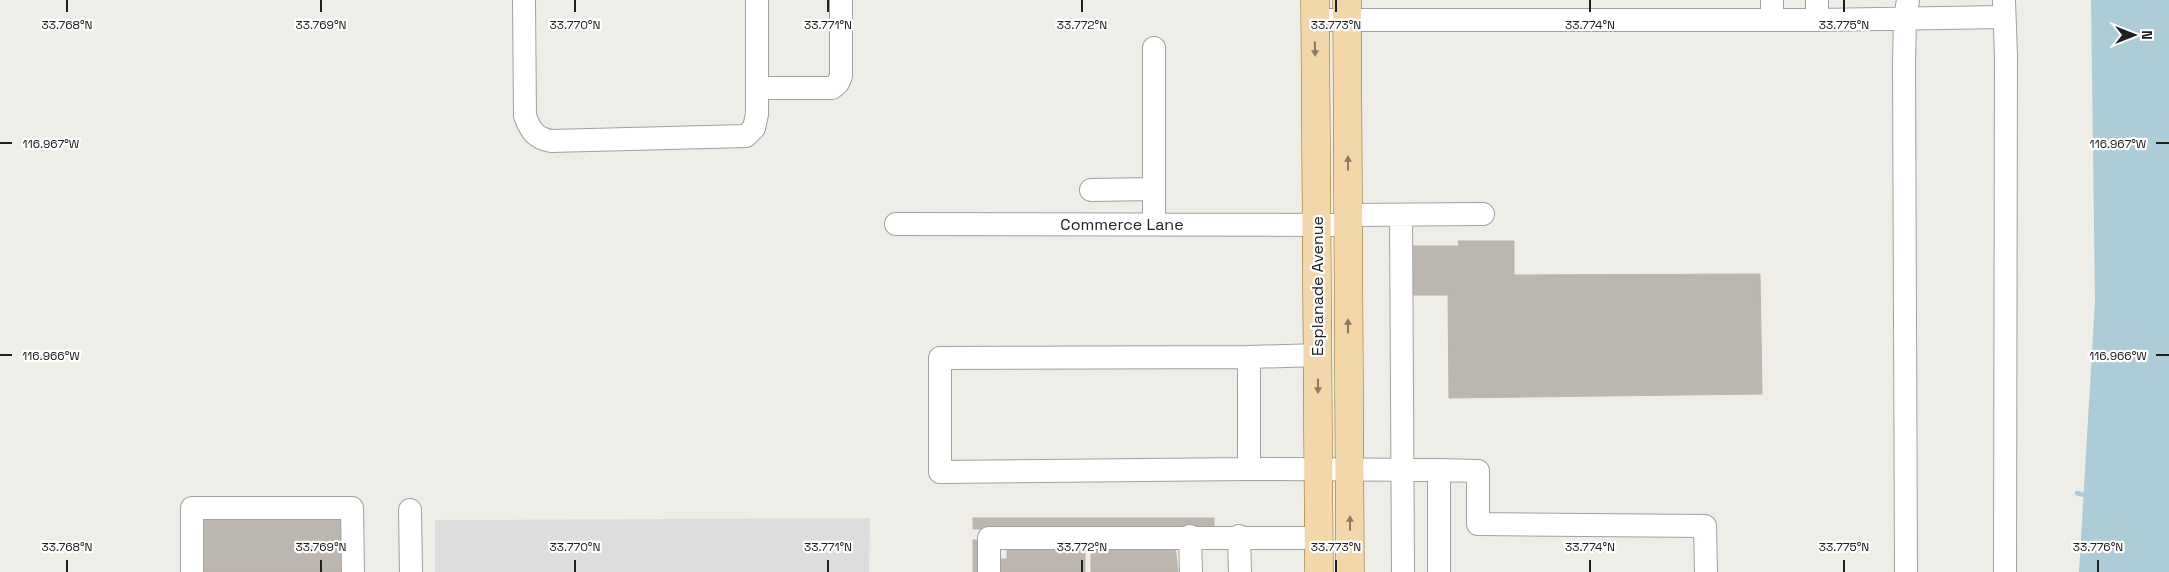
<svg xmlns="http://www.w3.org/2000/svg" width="2169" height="572" font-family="'Space Grotesk',sans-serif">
  <rect width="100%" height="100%" fill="#efede7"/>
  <!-- residential -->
  <path fill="#dedddd" d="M870,518L869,572H435V520Z"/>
  <!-- water -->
  <path fill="#acccd8" d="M2091,0H2169V572H2079L2095,301Z"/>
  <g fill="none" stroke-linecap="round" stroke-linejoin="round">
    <!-- stream -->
    <path stroke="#acccd8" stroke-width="4.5" d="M2077,493L2088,496"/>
  </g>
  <!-- building -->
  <path fill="#bcb6b0" stroke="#bfb5ab" d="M1458,241H1514V275L1760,274L1762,394L1449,398L1448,295H1412V246H1459Z
    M341,516V572H200V517Z
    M973,518H1214V528L973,529Z
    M973,540H980V572H973Z
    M1007,545H1085V572H997V559H1007Z
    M1091,545H1175L1178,572H1091Z"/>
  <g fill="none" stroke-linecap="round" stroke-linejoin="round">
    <defs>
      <path id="minor" d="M524,0L525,116C531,131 535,138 551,141L746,136L754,128L757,114V0
        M2004,0L2006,56L2005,572
        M1315,20H1817L2004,17
        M1772,20V0
        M1817,20V0
        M1154,48V224
        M757,88H832L838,83L841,76V0
        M1091,190L1154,189
        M1348,215L1483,214
        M1401,215L1403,572
        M896,224L1348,225
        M1318,355L1249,357V469L1439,470V572
        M1249,357L940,358V472L1249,469
        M1439,470L1478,471V524L1705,526L1706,572
        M410,510L411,572
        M1190,536L1191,572
        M1239,536L1240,572
        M192,572V508H352L353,572
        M989,572V538H1319
        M1906,572L1904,63L1905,18L1908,0"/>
      <path id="major" d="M1315,0L1319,572
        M1347,0L1350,572"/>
    </defs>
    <!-- minor casing -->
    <use href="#minor" stroke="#a1a1a1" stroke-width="24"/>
    <!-- major casing -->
    <use href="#major" stroke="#8c6810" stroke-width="29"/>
    <!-- minor -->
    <use href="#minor" stroke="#fff" stroke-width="22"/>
    <!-- major -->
    <use href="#major" stroke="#f3d6a9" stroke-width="28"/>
  </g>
  <!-- one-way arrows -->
  <defs><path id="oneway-solid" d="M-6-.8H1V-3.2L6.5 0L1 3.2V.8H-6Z" transform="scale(1.25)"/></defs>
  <g fill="#8a7b64">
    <use href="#oneway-solid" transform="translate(1315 49) rotate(89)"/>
    <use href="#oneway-solid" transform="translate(1348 163) rotate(-90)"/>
    <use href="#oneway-solid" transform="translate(1348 326) rotate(-90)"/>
    <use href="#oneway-solid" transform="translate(1318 386) rotate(90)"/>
    <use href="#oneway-solid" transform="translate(1350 523) rotate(-90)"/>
  </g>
  <!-- ticks -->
  <path fill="none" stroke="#202020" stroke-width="2" d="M67,0V12M321,0V12M575,0V12M828,0V12M1082,0V12M1336,0V12M1590,0V12M1844,0V12M0,143H12M2156,143H2169M0,355H12M2156,355H2169M67,560V572M321,560V572M575,560V572M828,560V572M1082,560V572M1336,560V572M1590,560V572M1844,560V572M2098,560V572"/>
  <g text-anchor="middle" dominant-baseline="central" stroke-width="4.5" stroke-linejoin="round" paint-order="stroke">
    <!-- street labels -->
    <g font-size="16" fill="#202020" stroke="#fff">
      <text x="1122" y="224">Commerce Lane</text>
      <text transform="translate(1317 286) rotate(-90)">Esplanade Avenue</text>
    </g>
  </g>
  <g font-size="12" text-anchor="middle" fill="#202020" stroke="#fff" stroke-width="4.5" stroke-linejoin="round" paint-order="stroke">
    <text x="67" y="29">33.768°N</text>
    <text x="321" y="29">33.769°N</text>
    <text x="575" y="29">33.770°N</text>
    <text x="828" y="29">33.771°N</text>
    <text x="1082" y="29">33.772°N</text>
    <text x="1336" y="29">33.773°N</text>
    <text x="1590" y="29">33.774°N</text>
    <text x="1844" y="29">33.775°N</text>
    <text x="2118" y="148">116.967°W</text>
    <text x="51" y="148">116.967°W</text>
    <text x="2118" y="360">116.966°W</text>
    <text x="51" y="360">116.966°W</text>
    <text x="67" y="551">33.768°N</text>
    <text x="321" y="551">33.769°N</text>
    <text x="575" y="551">33.770°N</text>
    <text x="828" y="551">33.771°N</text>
    <text x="1082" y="551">33.772°N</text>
    <text x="1336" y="551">33.773°N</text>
    <text x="1590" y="551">33.774°N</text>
    <text x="1844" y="551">33.775°N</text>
    <text x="2098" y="551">33.776°N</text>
  </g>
  <!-- north arrow -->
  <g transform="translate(2134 35) rotate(90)" stroke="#ffffff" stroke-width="4" paint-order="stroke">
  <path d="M0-4L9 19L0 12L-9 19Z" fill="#202020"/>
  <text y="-8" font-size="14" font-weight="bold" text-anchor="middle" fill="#202020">N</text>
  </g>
</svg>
